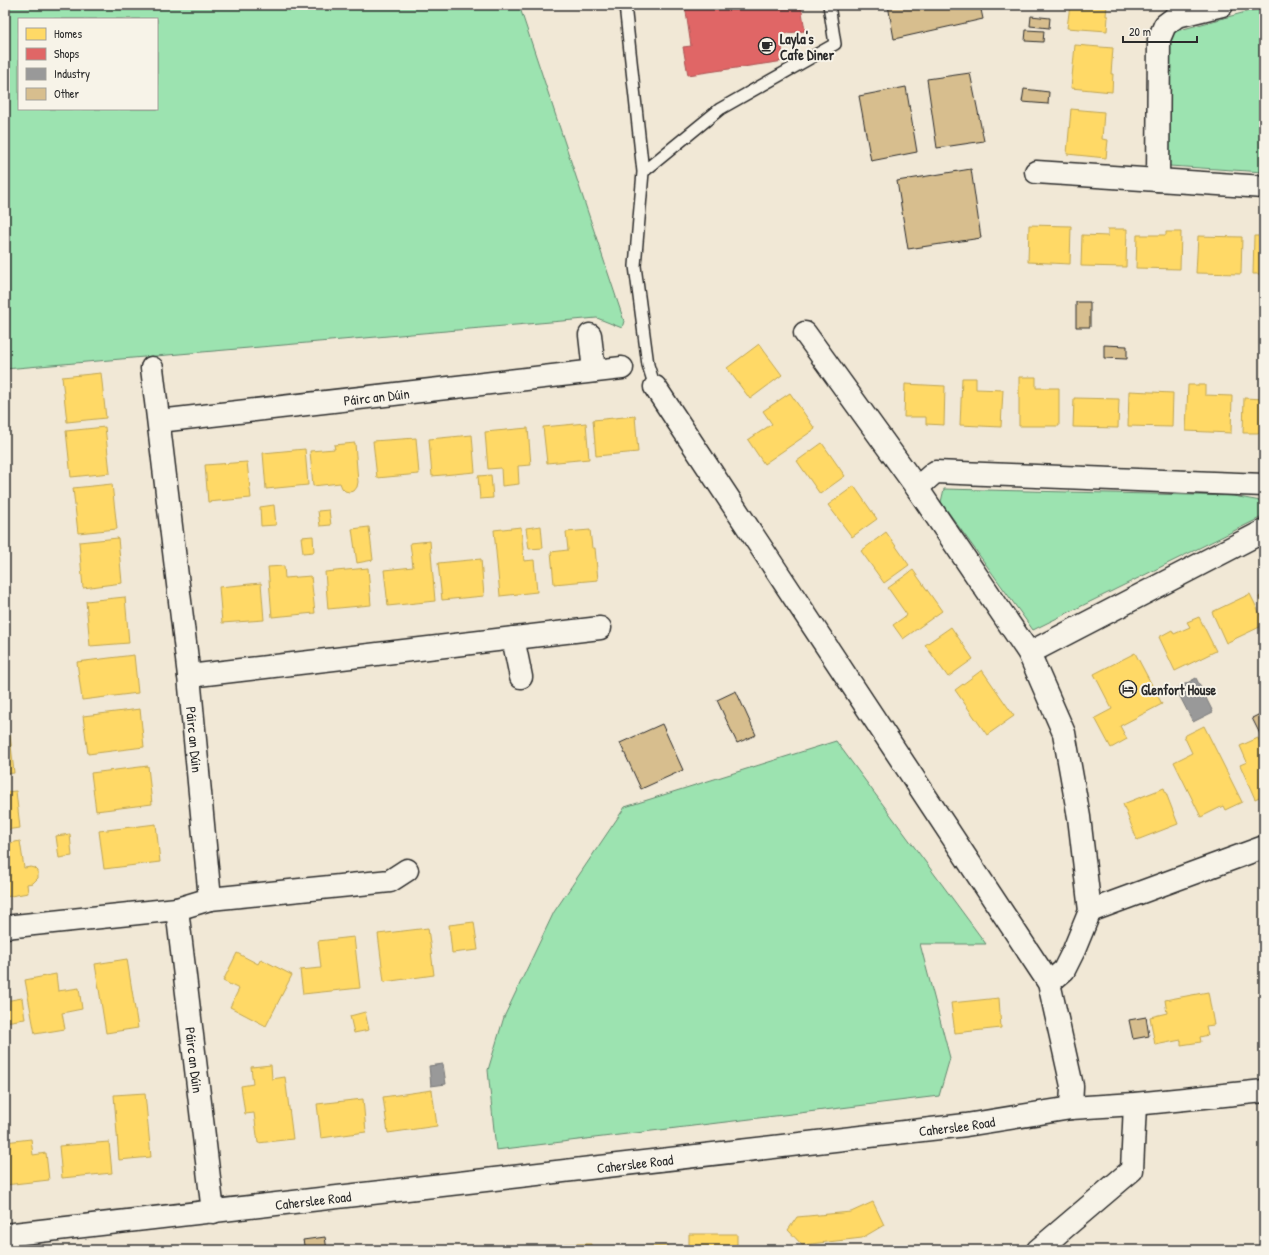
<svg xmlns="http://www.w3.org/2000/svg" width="1269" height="1255" font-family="'Patrick Hand',sans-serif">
  <rect width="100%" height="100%" fill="#f1e8d6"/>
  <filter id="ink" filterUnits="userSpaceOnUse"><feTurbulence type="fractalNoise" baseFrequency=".025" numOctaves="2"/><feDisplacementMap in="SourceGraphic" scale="8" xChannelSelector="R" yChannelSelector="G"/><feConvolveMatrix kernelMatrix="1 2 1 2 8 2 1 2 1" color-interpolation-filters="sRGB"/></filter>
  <g filter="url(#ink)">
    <!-- green -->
    <path fill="#9ce3b0" stroke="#64876e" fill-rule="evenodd" d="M5,5H519L624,321L622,328L597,318L5,369ZM19,19H157V109H19Z
      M1264,7V172L1169,166V33Z
      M944,489L1233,496L1261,501L1264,509V516L1033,630L941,502Z
      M836,741L986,944H920L950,1058L939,1096L496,1150L488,1070L504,1017L554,912L625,807Z"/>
    <!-- homes -->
    <path fill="#ffd966" stroke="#bfa554" d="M1070,5H1107L1106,16H1108L1107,31L1067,28Z
      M1075,45L1113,48L1111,74H1113L1112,92L1071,88Z
      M1071,109L1104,112L1102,139L1108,140L1106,158L1067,154Z
      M1029,225L1071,226L1070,264L1028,262Z
      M1108,229H1127L1126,267L1081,266L1082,235L1108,236Z
      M1166,232H1181L1180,269L1136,268L1137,235H1166Z
      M1198,236L1242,237L1241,274L1196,273Z
      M1254,236H1264V274H1253Z
      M759,344L782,375L750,399L727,368Z
      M101,373L106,418L67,422L62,377Z
      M1019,377H1036V388H1059V426H1019Z
      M962,378H976V389L1003,390L1001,427L960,425Z
      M905,384L945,386L944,425L926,424V417H904Z
      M1188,385H1205V395L1232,396L1231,433L1186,431Z
      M1129,391L1173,393L1172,427L1128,426Z
      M790,393L815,429L764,464L748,440L772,424L763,411Z
      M1074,398L1119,399L1118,428L1073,427Z
      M1244,398L1264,399V433H1243Z
      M635,416L638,452L596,456L593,420Z
      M586,423L589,459L547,463L543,427Z
      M105,427L110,473L71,477L66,431Z
      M528,428L531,465L518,466L519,484L502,486L501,468L488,469L485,432Z
      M472,435L475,472L432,476L429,439Z
      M416,438L419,474L377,478L373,441Z
      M355,443L358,482L357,487L354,491L349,492L345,491L342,488L340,483L313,486L310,451L335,449L334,445Z
      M822,443L845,476L820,494L797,461Z
      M305,449L308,485L266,489L263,453Z
      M247,462L251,498L208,502L205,465Z
      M491,475L493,498L480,499L478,476Z
      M112,484L117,529L78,533L73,488Z
      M854,486L877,519L852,537L828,505Z
      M274,505L276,525L261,526L260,507Z
      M329,510L331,525L320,526L318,511Z
      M541,526L543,548L529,549L526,528Z
      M369,527L373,560L357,563L352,529Z
      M521,527L524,561L534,560L537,592L500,596L494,530Z
      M590,530L592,548H595L598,580L554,584L551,552L568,550L566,532Z
      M886,532L909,565L884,583L861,551Z
      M313,536L314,552L303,553L301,537Z
      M118,538L122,583L83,588L79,542Z
      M430,541L435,601L388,606L384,570L413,567L410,543Z
      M481,559L484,596L442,600L438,563Z
      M284,566L285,578L311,576L315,613L272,617L268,567Z
      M368,568L371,605L328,609L325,572Z
      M913,570L942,611L903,639L893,625L907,615L888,588Z
      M261,583L264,620L222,623L219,587Z
      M1250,594L1264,622V625L1226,643L1212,612Z
      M1264,595V608L1259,597Z
      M125,597L129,643L90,646L86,601Z
      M1199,617L1216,651L1175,671L1159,637L1172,630L1174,634L1190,627L1187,622Z
      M951,627L973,659L948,677L925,645Z
      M1135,653L1162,704L1120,726L1127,739L1111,748L1095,718L1112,709L1094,674Z
      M134,655L138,693L82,700L77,662Z
      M982,670L1014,716L987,735L955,690Z
      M5,698L7,718H5Z
      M140,709L144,747L88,754L83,716Z
      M1204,726L1242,802L1225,810L1223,806L1201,817L1174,762L1192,753L1184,736Z
      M10,735L14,773L5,774V736Z
      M1258,738L1264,752V795L1255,799L1240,765L1247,762L1240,746Z
      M148,766L152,804L96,811L91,773Z
      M1164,788L1178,824L1137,840L1123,804Z
      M16,791L20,828L5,830V792Z
      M156,824L160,862L104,869L99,831Z
      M70,834L72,856L59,858L56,836Z
      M20,841L24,868L31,867L35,868L38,871V878L33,883L27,884L28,893L5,897V844Z
      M474,922L478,950L452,953L449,925Z
      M428,928L434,975L384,982L378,934Z
      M354,937L360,988L303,994L300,970L321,968L318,941Z
      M237,953L258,964L261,959L292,975L266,1026L230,1007L239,989L223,981Z
      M127,959L138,1028L106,1033L95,964Z
      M56,974L58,991L79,988L82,1009L62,1013L65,1029L35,1034L25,980Z
      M1208,992L1214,1025L1206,1026L1208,1035L1200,1037L1201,1042L1181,1045V1040L1155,1045L1150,1017L1167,1013L1165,1000Z
      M22,998L25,1019L5,1022V1001Z
      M999,998L1001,1028L955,1033L951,1003Z
      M365,1012L369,1030L354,1033L350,1016Z
      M271,1065L272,1079L285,1077L293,1139L258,1143L254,1113L245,1114L241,1086L253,1084L251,1067Z
      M432,1090L437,1126L388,1133L383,1097Z
      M145,1093L151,1157L119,1160L114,1095Z
      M363,1099L366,1132L321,1138L317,1104Z
      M31,1139L33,1155L46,1153L49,1180L5,1185V1142Z
      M109,1142L112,1173L62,1178L59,1146Z
      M873,1202L884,1225L862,1238L802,1245L788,1230L797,1217L851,1212Z
      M689,1234H737V1250H689Z
      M564,1244H591V1250H564Z
      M668,1246V1250H631V1247Z"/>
    <!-- shops -->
    <path fill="#e06666" stroke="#aa5454" d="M685,5H801L805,31L780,34L784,61L688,75L683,47L691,46Z"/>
    <!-- industry -->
    <path fill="#999" stroke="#787878" d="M1196,678L1213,712L1193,722L1176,689Z
      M443,1064L446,1084L431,1086L429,1066Z"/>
    <!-- building -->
    <path fill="#d7be8e" stroke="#2b2b2b" d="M888,5H980L983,19L894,39Z
      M1031,16L1050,18L1049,28L1030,26Z
      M1026,30L1044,31L1043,42L1025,41Z
      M970,73L984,141L937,148L927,79Z
      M906,87L917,152L871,161L859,96Z
      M1024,89L1049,92L1048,104L1022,102Z
      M971,169L981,238L908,249L897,181Z
      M1076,302H1090V327H1076Z
      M1104,345L1127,346V359L1104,358Z
      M736,691L756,735L737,743L717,700Z
      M1264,712V734L1261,736L1252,718Z
      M662,724L683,770L641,789L620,743Z
      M1146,1017L1149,1036L1133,1039L1129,1020Z
      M325,1237L327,1250H305L303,1240Z"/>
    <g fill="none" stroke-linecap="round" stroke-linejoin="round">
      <defs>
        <path id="service" d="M625,5L643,172L635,266L648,365L655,387
          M643,172L720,109L835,44L829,5"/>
        <g id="minor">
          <path d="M1036,172L1264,187"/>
          <path d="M1158,180L1159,39L1165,25L1177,16L1222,5"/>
          <path d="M805,333L917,488L1029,653L1064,733L1079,817L1090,911L1074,950L1064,970L1049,983"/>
          <path d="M590,335L594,371"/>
          <path id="s1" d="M152,368L189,676L210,899L177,909"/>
          <path d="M655,387L1049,983L1072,1086L1071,1108"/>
          <path id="s2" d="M159,421L622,368"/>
          <path d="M917,488L935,472L1264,485"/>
          <path d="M513,638L521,677"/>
          <path d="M1029,653L1264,531"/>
          <path d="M189,676L600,628"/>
          <path d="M210,899L390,881L407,870"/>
          <path d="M1090,911L1264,847"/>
          <path id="s3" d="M5,927L177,909L213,1212"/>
          <path d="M1038,1250L1132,1170L1135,1104"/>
        </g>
        <g id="secondary">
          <path id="s4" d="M5,1235L966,1125L1071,1108L1135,1104L1264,1091"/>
        </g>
      </defs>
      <!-- service casing -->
      <use href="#service" stroke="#2b2b2b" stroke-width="14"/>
      <!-- minor casing -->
      <use href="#minor" stroke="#2b2b2b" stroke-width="25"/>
      <!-- secondary casing -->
      <use href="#secondary" stroke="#2b2b2b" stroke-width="25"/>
      <!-- service -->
      <use href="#service" stroke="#f7f3e8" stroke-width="11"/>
      <!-- minor -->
      <use href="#minor" stroke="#f7f3e8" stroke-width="22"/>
      <!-- secondary -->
      <use href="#secondary" stroke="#f7f3e8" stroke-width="22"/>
    </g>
  </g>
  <!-- icons -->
  <defs>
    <symbol id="cafe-ring" viewBox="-11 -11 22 22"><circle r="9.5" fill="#f7f3e8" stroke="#2b2b2b" stroke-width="1.5"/><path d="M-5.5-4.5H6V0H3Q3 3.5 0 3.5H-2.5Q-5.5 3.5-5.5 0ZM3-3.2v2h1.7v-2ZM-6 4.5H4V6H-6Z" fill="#2b2b2b"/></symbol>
    <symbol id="hotel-ring" viewBox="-11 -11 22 22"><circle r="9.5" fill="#f7f3e8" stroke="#2b2b2b" stroke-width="1.5"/><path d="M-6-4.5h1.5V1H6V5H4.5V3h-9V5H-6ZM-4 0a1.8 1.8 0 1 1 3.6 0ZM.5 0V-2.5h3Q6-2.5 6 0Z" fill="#2b2b2b"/></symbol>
  </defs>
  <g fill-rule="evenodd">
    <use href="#cafe-ring" x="757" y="36" width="20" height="20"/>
    <use href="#hotel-ring" x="1118" y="679" width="20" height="20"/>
  </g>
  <g text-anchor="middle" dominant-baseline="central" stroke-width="4" stroke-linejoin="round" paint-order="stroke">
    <!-- poi labels -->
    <g font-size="14" font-weight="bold" fill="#2b2b2b" stroke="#f7f3e8" text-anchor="start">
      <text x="780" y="38">Layla's<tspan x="780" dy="16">Cafe Diner</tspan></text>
      <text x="1141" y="689">Glenfort House</text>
    </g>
    <!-- street labels -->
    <g font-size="14" fill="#2b2b2b" stroke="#f7f3e8">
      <text stroke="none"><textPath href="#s2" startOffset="219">Páirc an Dúin</textPath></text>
      <text stroke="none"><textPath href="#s1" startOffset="374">Páirc an Dúin</textPath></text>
      <text stroke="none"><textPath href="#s3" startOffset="325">Páirc an Dúin</textPath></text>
      <text stroke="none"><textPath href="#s4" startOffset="958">Caherslee Road</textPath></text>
      <text stroke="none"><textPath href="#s4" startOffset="634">Caherslee Road</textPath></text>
      <text stroke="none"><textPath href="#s4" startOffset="310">Caherslee Road</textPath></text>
    </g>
  </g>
  <!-- margin -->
  <rect width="1269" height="1255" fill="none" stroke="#f7f3e8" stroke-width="20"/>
  <rect x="10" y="10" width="1249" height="1235" fill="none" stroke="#2b2b2b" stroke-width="1.5" filter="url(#ink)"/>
  <!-- legend -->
  <rect x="18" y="18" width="140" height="92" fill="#f7f3e8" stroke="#a5a39c"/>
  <rect x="26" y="28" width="20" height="12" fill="#ffd966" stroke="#a5a39c"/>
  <text x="54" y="38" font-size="12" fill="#2b2b2b">Homes</text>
  <rect x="26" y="48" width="20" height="12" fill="#e06666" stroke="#a5a39c"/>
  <text x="54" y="58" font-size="12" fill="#2b2b2b">Shops</text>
  <rect x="26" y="68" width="20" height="12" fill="#999999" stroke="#a5a39c"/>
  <text x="54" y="78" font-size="12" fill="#2b2b2b">Industry</text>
  <rect x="26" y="88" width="20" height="12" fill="#d7be8e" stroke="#a5a39c"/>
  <text x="54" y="98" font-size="12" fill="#2b2b2b">Other</text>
  <!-- scale -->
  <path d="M1123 36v6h74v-6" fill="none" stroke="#2b2b2b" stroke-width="2"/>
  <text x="1129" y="36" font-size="12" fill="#2b2b2b" stroke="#f7f3e8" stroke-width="3" paint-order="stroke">20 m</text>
</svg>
